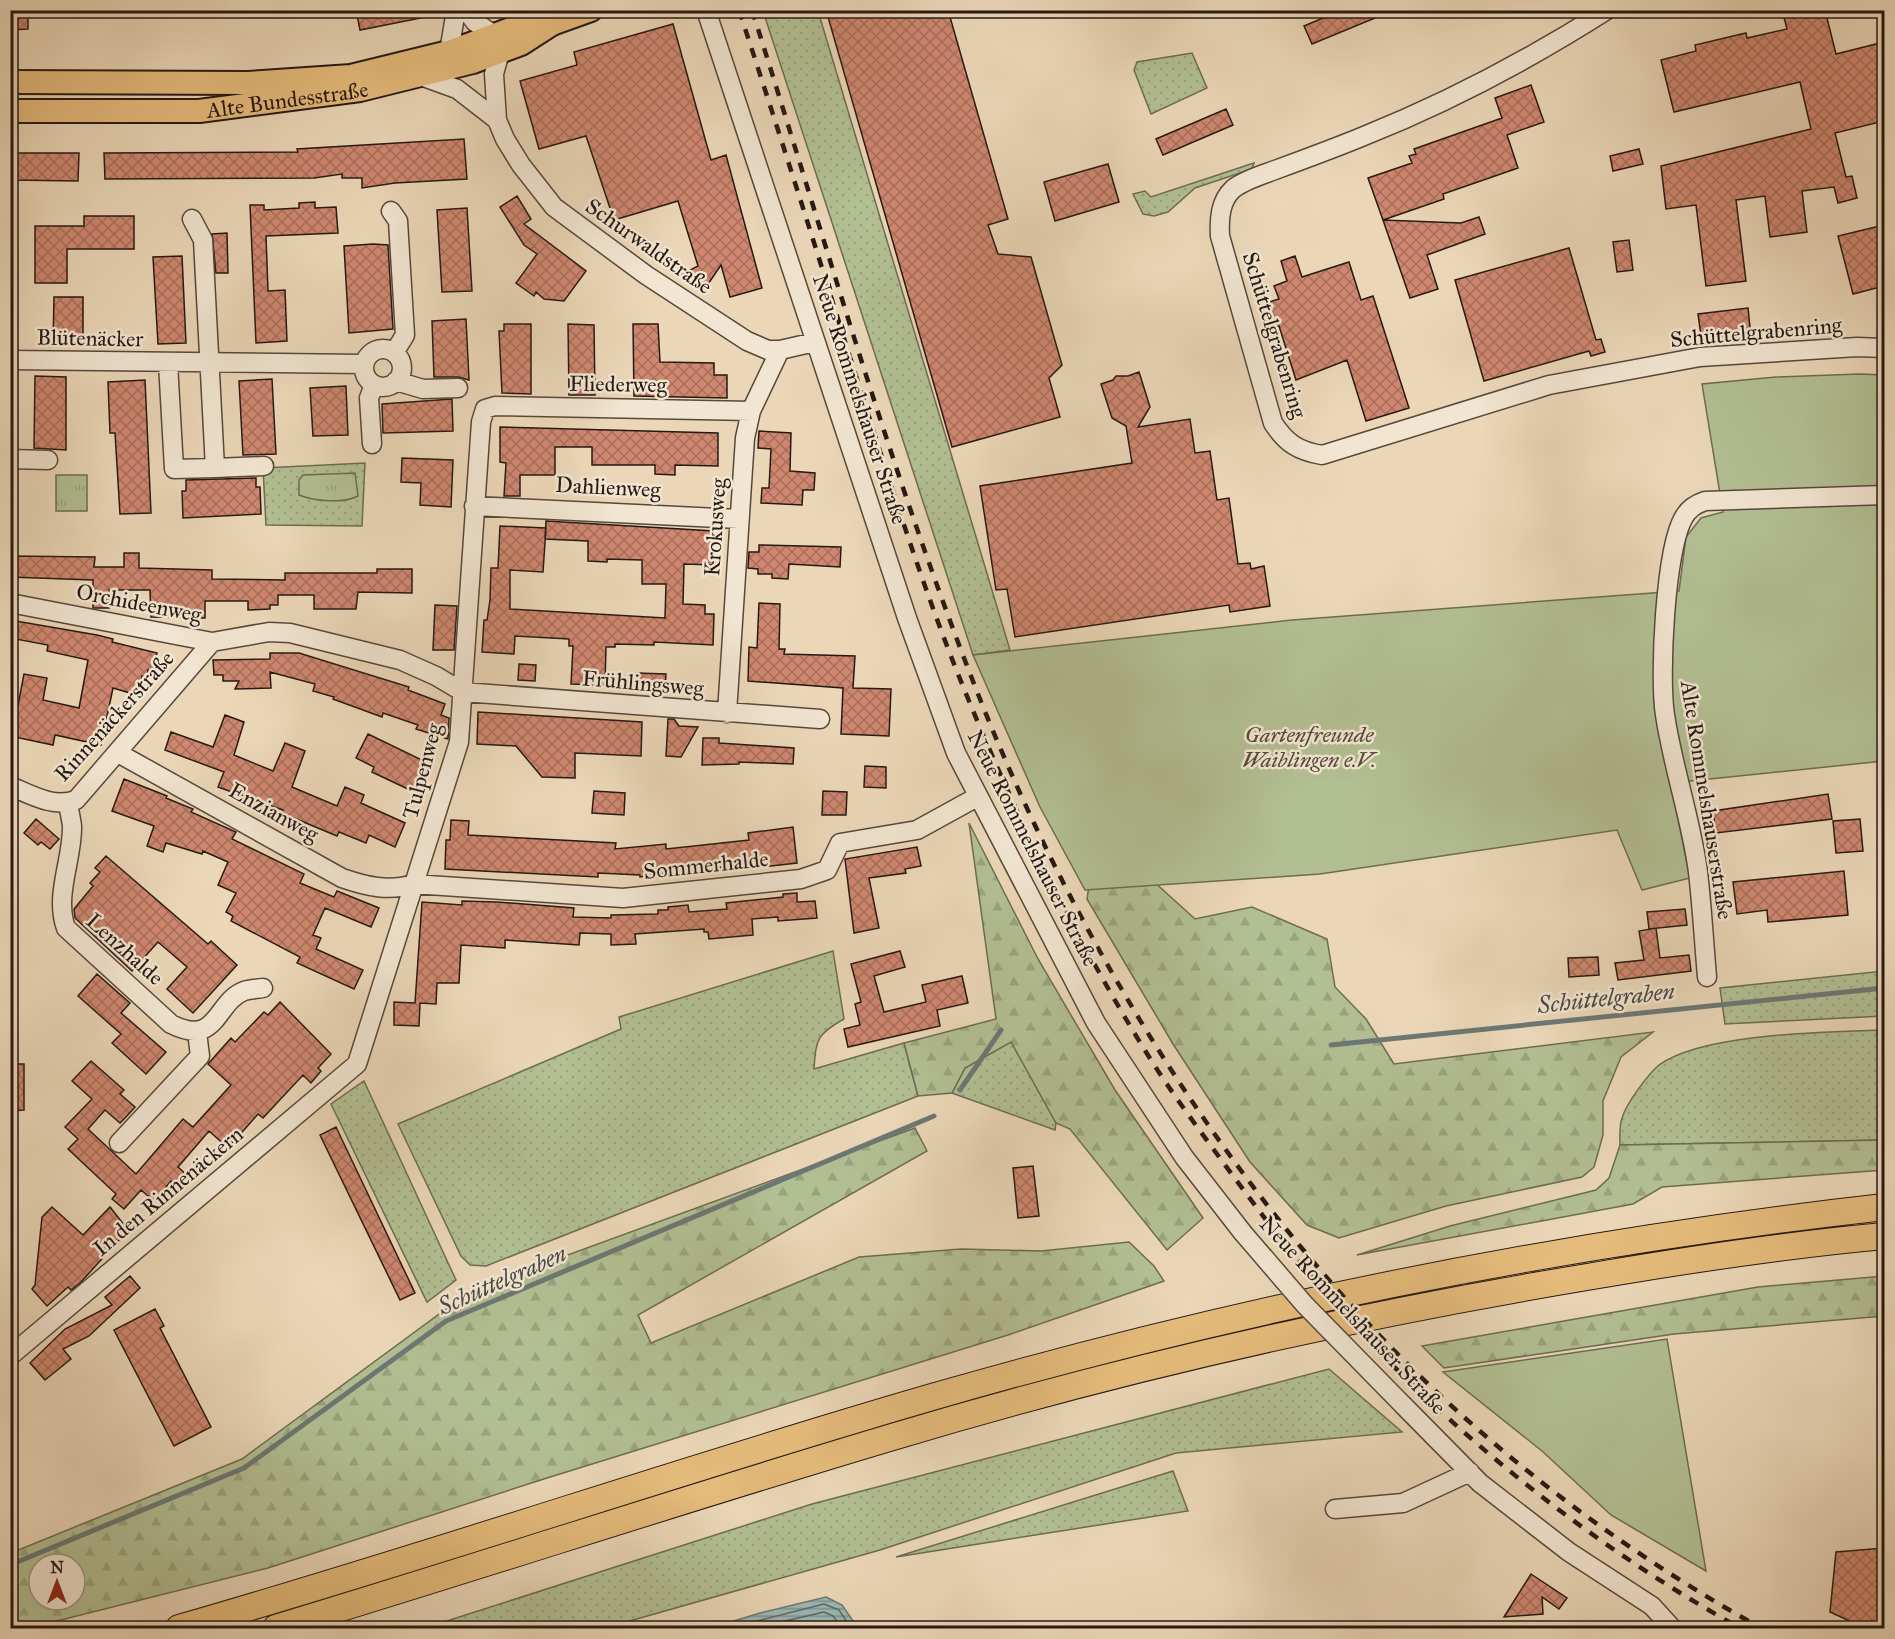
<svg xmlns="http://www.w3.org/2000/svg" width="1895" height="1639" font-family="'IM FELL Great Primer',serif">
  <defs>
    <pattern id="grass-dots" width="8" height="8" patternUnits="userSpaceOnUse" patternTransform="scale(1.5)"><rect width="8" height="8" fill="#b2bf93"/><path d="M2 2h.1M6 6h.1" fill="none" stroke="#99a47e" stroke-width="1.8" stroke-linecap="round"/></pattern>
    <pattern id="forest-firs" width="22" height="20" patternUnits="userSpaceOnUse" patternTransform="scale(1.5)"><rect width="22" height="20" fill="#b2bf93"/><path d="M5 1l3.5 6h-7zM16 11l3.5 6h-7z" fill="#99a47e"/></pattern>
    <pattern id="park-tufts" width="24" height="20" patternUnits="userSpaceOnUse" patternTransform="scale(1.5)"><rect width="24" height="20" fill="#b2bf93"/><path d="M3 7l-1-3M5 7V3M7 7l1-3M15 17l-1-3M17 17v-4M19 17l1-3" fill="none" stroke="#99a47e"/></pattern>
    <pattern id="water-rules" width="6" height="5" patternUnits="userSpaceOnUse" patternTransform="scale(1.5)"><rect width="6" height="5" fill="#9bb8b7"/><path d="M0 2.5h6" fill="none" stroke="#7e9593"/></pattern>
    <pattern id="building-cross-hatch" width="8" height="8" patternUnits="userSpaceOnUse" patternTransform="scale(1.5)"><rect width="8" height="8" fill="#cf8770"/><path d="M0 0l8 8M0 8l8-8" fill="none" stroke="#a86e5b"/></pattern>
  </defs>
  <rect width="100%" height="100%" fill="#ebd7b8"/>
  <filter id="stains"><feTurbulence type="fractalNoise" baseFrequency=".00333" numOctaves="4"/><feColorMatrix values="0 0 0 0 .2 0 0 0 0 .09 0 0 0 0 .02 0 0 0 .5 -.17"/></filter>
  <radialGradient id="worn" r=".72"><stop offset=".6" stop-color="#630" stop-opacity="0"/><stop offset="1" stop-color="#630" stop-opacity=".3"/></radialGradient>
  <!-- grass -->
  <path fill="url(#grass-dots)" stroke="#6c6c52" stroke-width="1.5" d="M763,11H818L1010,650L973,655Z
    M1192,53L1207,88L1151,114L1134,70L1137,62Z
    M1254,163L1252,169L1195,188L1168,212L1154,216L1143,214L1133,194L1145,191L1151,197Z
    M365,463L362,526L266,525L263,468Z
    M833,951L844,1019C817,1034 816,1039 814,1069L904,1043L918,1096L486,1266L470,1265L461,1256L398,1124L621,1029L619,1017Z
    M1884,971V1016L1725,1024L1720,988Z
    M1884,1030V1140L1620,1145C1620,1137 1619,1126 1622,1118C1626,1104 1648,1074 1659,1065C1703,1033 1829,1032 1884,1030Z
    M1011,1041L1056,1123L1055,1130L952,1093L965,1068Z
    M364,1081L456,1280L427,1302L331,1104Z
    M1329,1369L1402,1432L1176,1453L880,1550L605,1628H425L812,1504Z
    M1173,1471L1188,1511L896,1557Z"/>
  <!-- forest -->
  <path fill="url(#forest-firs)" stroke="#6c6c52" stroke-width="1.5" fill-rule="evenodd" d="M969,823L1038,959L1115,1090L1203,1218L1167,1250L1070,1129L1056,1123L1011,1042L965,1068L952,1093L918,1096L904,1043L996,1019Z
    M1092,865L1141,870L1195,919L1252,907L1327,939L1335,987L1366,1019L1394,1064L1653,1032L1621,1057L1603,1101V1135L1594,1167L1582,1177L1446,1206L1339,1238L1307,1225L1250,1162L1173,1044L1087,899Z
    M915,1128L927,1151L638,1315L651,1343L859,1257L961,1249L1041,1251L1129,1242L1154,1266L1164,1281L1008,1335L547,1478L268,1568L29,1628H11V1553L242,1459L472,1290ZM39,1564H75V1600H39Z
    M1884,1140V1170L1662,1187L1633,1204L1357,1255L1450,1226L1596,1190L1609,1178L1620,1145Z
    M1884,1276V1316L1674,1334L1444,1368L1422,1346L1758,1287Z"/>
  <!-- park -->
  <path fill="url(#park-tufts)" stroke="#6c6c52" stroke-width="1.5" d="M355,473L358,496C343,504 314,501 299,495V480L303,475Z
    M56,475H87V511H56Z"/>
  <!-- garden -->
  <path fill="#b2bf93" stroke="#6c6c52" stroke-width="1.5" d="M1859,374L1884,375V761L1671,783L1690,878L1642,890L1617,830L1320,874L1085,890L1040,807L973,655L1292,620L1679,591L1686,537L1701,518L1723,512L1702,384L1776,377Z
    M1667,1339L1706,1571L1611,1515L1542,1451L1443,1372Z"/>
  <!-- water -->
  <path fill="url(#water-rules)" stroke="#6c7875" stroke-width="1.5" d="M826,1597L842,1605L858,1628H711L760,1613Z"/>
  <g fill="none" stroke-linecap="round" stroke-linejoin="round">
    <!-- shore -->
    <path stroke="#606864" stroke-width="1.5" d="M730,1628L824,1604L839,1610L851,1628
      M755,1628L824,1612L833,1616L842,1628"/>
    <!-- stream -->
    <path stroke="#6c7875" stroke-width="5" d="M1331,1045L1884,988
      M960,1090L1001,1030
      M10,1565L244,1468L446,1321L934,1116"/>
  </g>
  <!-- building -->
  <path fill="url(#building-cross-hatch)" stroke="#261912" stroke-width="1.5" d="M10,10H28V29L10,30Z
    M356,10H425L426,17L360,30Z
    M826,10H948L1008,219L988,225L998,254L1031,257L1062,365L1049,378L1060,417L952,447Z
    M1342,10H1392V11L1312,44L1304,26Z
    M1782,10H1825L1836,54L1884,42V121L1835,133L1846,177L1852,176L1857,198L1838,203L1834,187L1802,191L1807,232L1770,237L1765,196L1736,200L1746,281L1706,286L1696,205L1666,209L1661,166L1811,129L1800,82L1674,112L1661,60L1696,51L1695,45L1746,33L1747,38L1787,29Z
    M673,24L711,160L726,155L762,288L730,297L721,265L704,290L681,275L698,266L678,201L614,220L586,136L539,149L520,81L577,65L574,52Z
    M1531,85L1544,122L1507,135L1518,168L1443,194L1444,199L1383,220L1368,178L1412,163L1409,156L1416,154L1414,149L1502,118L1495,98Z
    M1226,109L1233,125L1163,155L1156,139Z
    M464,139L467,179L395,183L362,188V178H342V174L314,178L105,179L104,153L298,152L297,149Z
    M1639,149L1643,164L1613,171L1610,156Z
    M10,153H79L78,181L10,180Z
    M1108,164L1119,202L1055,221L1044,182Z
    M517,196L531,219L524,224L586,271L564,301L544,299L536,292L534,296L516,283L537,254L524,245L500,207Z
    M315,202V208L336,207L338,233L266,236L268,291L285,290L287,341L256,343L250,205H264V210L299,208V203Z
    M467,208L472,291L442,292L437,210Z
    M84,216H134V249H67V283H35V226H84Z
    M1479,217L1485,234L1427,255L1438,289L1410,298L1383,220L1461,223Z
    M1884,225V286L1853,294L1838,236Z
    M227,233L228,273H216L212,234Z
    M1629,240L1633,270L1617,272L1613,242Z
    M373,244L388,245L393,329L349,333L344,246Z
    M1569,248L1596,340L1601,339L1605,352L1591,356L1589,351L1484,381L1455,280Z
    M182,256L186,343L158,344L153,257Z
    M1295,256L1302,277L1349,262L1361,300L1373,296L1409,408L1366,421L1347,360L1296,380L1279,326L1274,328L1266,303L1279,299L1274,286L1287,281L1281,261Z
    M54,297H83V344H53Z
    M1748,308L1751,337L1702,343L1698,314Z
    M466,319L469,380L458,377H434L432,321Z
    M504,324H531V394L502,393L499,331H504Z
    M568,324L594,325L595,395H569Z
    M633,324H658L660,362L714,363V375H727V398L634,396Z
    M1139,372L1150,407L1138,427L1190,419L1195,453L1210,451L1217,500L1229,498L1238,564L1250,563L1251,569L1264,566L1270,606L1230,612L1229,605L1015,637L1007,589L996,590L980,486L1132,463L1126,426L1112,418L1101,384L1113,380L1116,376H1128Z
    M35,376L66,377V450L34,448Z
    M272,379L276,454L243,455L239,381Z
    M145,380L151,513L120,514L115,433H110L108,382Z
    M346,386L348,435L313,436L310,388Z
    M452,399L453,431L383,433L382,404Z
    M500,427L718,433V466L675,465V475L655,474V465H592V447H555V475H520V496H504L506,463L500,462Z
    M759,431L791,433L790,471L815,473L814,490H803L802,505L761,503L762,488H769L771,449L758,448Z
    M402,458L453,460L451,507L420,505L421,483L401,482Z
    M256,478V487H260L261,514L183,518L182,491H186V480Z
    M546,521L714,531L713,565L684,564L683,604L705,605V614H714L713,645L654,642V645L615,644V647H606L605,685L571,684L573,646H569V639L515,636L514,654L482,652L484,620H487L490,600L491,568H498L500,526L546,528L543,572L510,570V609L665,618L666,584H642V560L607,559V562L588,561V541L545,539Z
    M759,545L841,547L840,567L789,564L788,579L772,578V574H758V569L748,568L749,552H759Z
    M124,553H139V568L212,570V579L285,580V573H377V569H412V593L358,592L356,609H314V595H278V605H270V609L248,610V601H205V618L151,617L150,590H109V608H93V580L10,577V556L95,557L94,567H124Z
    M759,603L780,604L779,649H785L784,654L855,656L853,688L891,689L889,736L841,734L843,688L748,681L749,647L757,648Z
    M435,605L457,606L454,650H433Z
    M10,620L97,635L113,639L112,642L157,653L152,671L148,670L147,677L142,676L137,695L113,688L101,745L55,735L53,745L10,736L13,704L18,705L24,674L47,678L43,700L79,708L88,660L47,651L48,645L10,638Z
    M270,653H299L409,687L408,690L445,704L441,715L449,718L448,739L416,729L418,725L383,713L382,717L333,699L334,697L313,691L315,684L270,672L271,688L235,689L239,681H223V675H214L213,660L270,659Z
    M519,664L536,665L535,681L518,680Z
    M636,673L666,674L665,689L635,687Z
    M478,712L642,722L641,756L575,753V778L542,777L516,746L477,744Z
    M225,715L244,722L234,755L273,771L285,743L305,751L292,787L337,806L345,787L364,795L361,803L405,823L395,847L369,835L366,843L339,832L337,836L282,813L283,810L218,787L224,772L165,750L171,732L213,747Z
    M668,719H674L679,726L698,727L681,757L666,756Z
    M368,734L426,762L412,791L372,772L374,767L356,758Z
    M703,738H719V743L794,748L793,764L739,762V764L702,765Z
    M865,766L886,767V788L864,787Z
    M124,779L167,796L166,798L193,809L191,812L236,832L232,839L304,874L300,883L334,897L337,891L379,908L371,927L325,908L313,935L321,938L316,949L363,970L354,989L297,963L300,957L231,921L233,916L226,912L236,893L218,885L228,862L203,851L202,854L166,843L163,852L147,846L154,826L112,811Z
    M594,791L625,793L624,815L592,813Z
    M823,791L847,792L846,815H822Z
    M1828,794L1832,819L1716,833L1713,811Z
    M36,819L59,839L50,849L41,842L38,845L24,833Z
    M1860,819L1863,851L1836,853L1833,821Z
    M451,820L469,821L468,835L616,843L615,849L666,844V849L694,846L749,840L748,833L793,827L797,863L744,869L743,866L696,869L640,877V875L598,873V877L445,869L446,840H450Z
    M917,847L921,866L905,869L906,873L869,878L879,928L854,933L845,859Z
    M106,856L208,944L211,941L237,965L193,1013L167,989L187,967L158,942L132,971L75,918L74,909L93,886L90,883L100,872L95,868Z
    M1844,871L1848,915L1768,922L1767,910L1737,914L1733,882Z
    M797,893V902L815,901L817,918L778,921V917L752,919L753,935L709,939L708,932H704V929L635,934L636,944L611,945V934L580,933L579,945L505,940V948L461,945L459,983H437L436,1004L420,1003L419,1026L394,1025V1002L415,1003L422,902L462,905V901L497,902L574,908L573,917L611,918V915L658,914V910H668V907L688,905L689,912L727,909L726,903L783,897V894Z
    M1685,909L1687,925L1649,929L1647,912Z
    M1656,928L1660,958L1689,955L1691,971L1618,980L1615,963L1644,960L1639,931Z
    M900,951L905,967L874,976L884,1012L926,1002L922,985L962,976L968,1003L937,1010L940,1026L848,1047L844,1029L860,1025L855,1004L861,1002L851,964Z
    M1598,957L1599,975L1569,977L1568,958Z
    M97,974L130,1003L121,1013L166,1052L146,1074L112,1043L121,1034L78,996Z
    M280,1002L331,1054L318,1068L321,1071L311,1083L303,1075L263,1118L258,1114L228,1148L209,1131L178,1167L188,1176L179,1187L171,1181L154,1201L141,1190L124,1209L112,1199L116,1194L68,1149L78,1139L65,1127L92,1099L72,1081L91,1061L124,1090L120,1094L135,1107L125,1118L120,1123L105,1110L88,1129L136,1174L183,1119L193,1127L231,1085L208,1064L231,1038L235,1042L264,1012L268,1015Z
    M10,1064H24V1110L10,1111Z
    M336,1127L415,1293L400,1300L320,1135Z
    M1033,1166L1039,1216L1018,1218L1013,1168Z
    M52,1207L83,1235L110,1207L128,1230L81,1282L71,1290L68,1287L47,1306L32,1289L35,1285L42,1217Z
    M130,1276L140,1288L89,1336L63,1349L71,1359L45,1380L30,1363L65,1329L112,1305L105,1297Z
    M155,1309L164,1326L160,1328L211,1427L174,1446L114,1330Z
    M1884,1548V1629H1867L1830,1612L1836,1552Z
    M1531,1574L1567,1598L1559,1609L1542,1597L1543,1614L1504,1617Z"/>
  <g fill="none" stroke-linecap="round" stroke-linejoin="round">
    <defs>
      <path id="minor" d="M466,10L475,22L494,35
        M706,10L907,618L956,753L1096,1023L1184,1157L1243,1233
        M1607,10C1530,59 1449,102 1364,136C1335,148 1305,159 1275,170C1262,175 1244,180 1233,189C1220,201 1219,219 1220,236L1273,423C1286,443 1298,451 1322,455L1549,385L1700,357L1857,347L1884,348
        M449,52L456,10
        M500,52L494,74L497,120L505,139L521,165L554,207L646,275L747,341L768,350H780L815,342
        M421,76L457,89L497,120
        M391,211L398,221L405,335L394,353
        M364 368a19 19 0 1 1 38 0a19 19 0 1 1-38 0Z
        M10,360L364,364
        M168,363L174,469L215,468L203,240L192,219
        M396,381L423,389L458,388
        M372,444L369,398L374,385
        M10,459L48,460
        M215,468L264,466
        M474,506L739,519
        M10,603L212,642L269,632L290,633L400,660L436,676L463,692L820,719
        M727,713L745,438L751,411L780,350
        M118,753L342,878C365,886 389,892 413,884L623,898L801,879L827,870L840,843L917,830L977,797
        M10,786C32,795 53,808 76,800L212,642
        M68,803C69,810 71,818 72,826C73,858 54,896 66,928L171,1024C218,1048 215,1002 244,991C250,989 257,989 263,988
        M1707,977C1704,942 1702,907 1698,872C1691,819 1673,768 1665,715C1659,678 1665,548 1684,517C1689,508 1696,504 1705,501L1884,495
        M119,1143L200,1056L197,1032
        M10,1356L357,1064L459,742L481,422L485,409L495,406L751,411
        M1403,1405L1480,1483L1569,1552L1652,1606L1672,1628
        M1335,1509L1403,1503L1470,1472"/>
      <g id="major">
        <path d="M10,82L248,83L351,76L449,52L524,24H552L591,10"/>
        <path id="s1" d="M10,111H199L360,90L473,62L521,44L552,24"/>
      </g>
      <path id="highway" d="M179,1628C431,1556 680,1470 932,1397C1244,1307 1562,1243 1884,1207
        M276,1628C481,1566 684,1499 889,1438C1118,1369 1352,1316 1587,1277C1686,1260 1785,1245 1884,1236"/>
    </defs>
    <!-- minor casing -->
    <use href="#minor" stroke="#57483c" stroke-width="21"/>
    <!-- major casing -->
    <use href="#major" stroke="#261912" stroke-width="26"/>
    <!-- highway casing -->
    <use href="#highway" stroke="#261912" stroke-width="28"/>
    <!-- minor -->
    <use href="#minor" stroke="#f2e5d1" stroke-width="18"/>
    <!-- major -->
    <use href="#major" stroke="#e6bc7c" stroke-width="22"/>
    <!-- highway -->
    <use href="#highway" stroke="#e6bc7c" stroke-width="26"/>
    <!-- rail -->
    <path stroke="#261912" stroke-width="4.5" stroke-dasharray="10 10" stroke-linecap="butt" d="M739,10C776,123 812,235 847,348C885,466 921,586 969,701C1019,822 1077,941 1146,1052C1170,1091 1198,1128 1225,1165C1262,1215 1299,1265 1341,1311C1453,1435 1594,1547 1740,1628
      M752,10C825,239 890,471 978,694C1065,914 1193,1131 1352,1306C1469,1435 1610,1544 1761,1628"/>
    <defs>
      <path id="minor-bridge" d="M1243,1233L1305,1305L1403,1405"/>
    </defs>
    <!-- minor-bridge casing -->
    <use href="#minor-bridge" stroke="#57483c" stroke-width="21" stroke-linecap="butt"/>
    <!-- minor-bridge -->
    <use href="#minor-bridge" stroke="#f2e5d1" stroke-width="18"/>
  </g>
  <g text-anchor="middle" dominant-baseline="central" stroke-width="5" stroke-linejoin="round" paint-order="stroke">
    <!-- street labels -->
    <g font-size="22" fill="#261912" stroke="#f2e5d1">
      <text stroke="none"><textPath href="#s1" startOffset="278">Alte Bundesstraße</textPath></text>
      <text transform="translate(649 246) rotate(35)">Schurwaldstraße</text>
      <text transform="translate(1756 332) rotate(-5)">Schüttelgrabenring</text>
      <text transform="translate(1275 335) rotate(73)">Schüttelgrabenring</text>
      <text transform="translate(90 338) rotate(1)">Blütenäcker</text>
      <text transform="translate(618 384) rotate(1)">Fliederweg</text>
      <text transform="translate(860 399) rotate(72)">Neue Rommelshauser Straße</text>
      <text transform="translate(608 487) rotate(3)">Dahlienweg</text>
      <text transform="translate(715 527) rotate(-86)">Krokusweg</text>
      <text transform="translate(139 603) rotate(11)">Orchideenweg</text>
      <text transform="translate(643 683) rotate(5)">Frühlingsweg</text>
      <text transform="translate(114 716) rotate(-48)">Rinnenäckerstraße</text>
      <text transform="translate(422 771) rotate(-75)">Tulpenweg</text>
      <text transform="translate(1707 800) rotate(81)">Alte Rommelshauserstraße</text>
      <text transform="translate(274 812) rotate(29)">Enzianweg</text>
      <text transform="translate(1033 848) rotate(63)">Neue Rommelshauser Straße</text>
      <text transform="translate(706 865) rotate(-6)">Sommerhalde</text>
      <text transform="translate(125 949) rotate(42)">Lenzhalde</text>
      <text transform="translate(168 1191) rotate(-40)">In den Rinnenäckern</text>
      <text transform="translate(1353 1315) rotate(47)">Neue Rommelshauser Straße</text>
    </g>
    <!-- park labels -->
    <g font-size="22" font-style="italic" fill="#504b39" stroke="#f2e5d1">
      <text x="1309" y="734">Gartenfreunde<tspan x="1309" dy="25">Waiblingen e.V.</tspan></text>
    </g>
    <!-- water labels -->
    <g font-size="24" font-style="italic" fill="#494944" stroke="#f2e5d1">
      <text transform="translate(1606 998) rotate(-6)">Schüttelgraben</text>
      <text transform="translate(502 1280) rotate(-24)">Schüttelgraben</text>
    </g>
  </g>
  <!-- margin -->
  <rect width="1895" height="1639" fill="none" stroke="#ebd7b8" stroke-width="36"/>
  <rect x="12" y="12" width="1871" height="1615" fill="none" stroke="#261912" stroke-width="3"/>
  <rect x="18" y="18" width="1859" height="1603" fill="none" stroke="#261912" stroke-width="1.5"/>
  <!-- north arrow -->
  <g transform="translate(57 1582)"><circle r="28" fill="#f2e5d1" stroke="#a09385" stroke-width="1.5"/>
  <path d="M0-4.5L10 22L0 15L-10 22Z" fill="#8f2418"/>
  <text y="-9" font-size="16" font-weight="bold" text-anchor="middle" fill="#261912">N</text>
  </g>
  <rect width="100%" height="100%" filter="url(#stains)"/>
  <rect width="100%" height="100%" fill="url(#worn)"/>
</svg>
